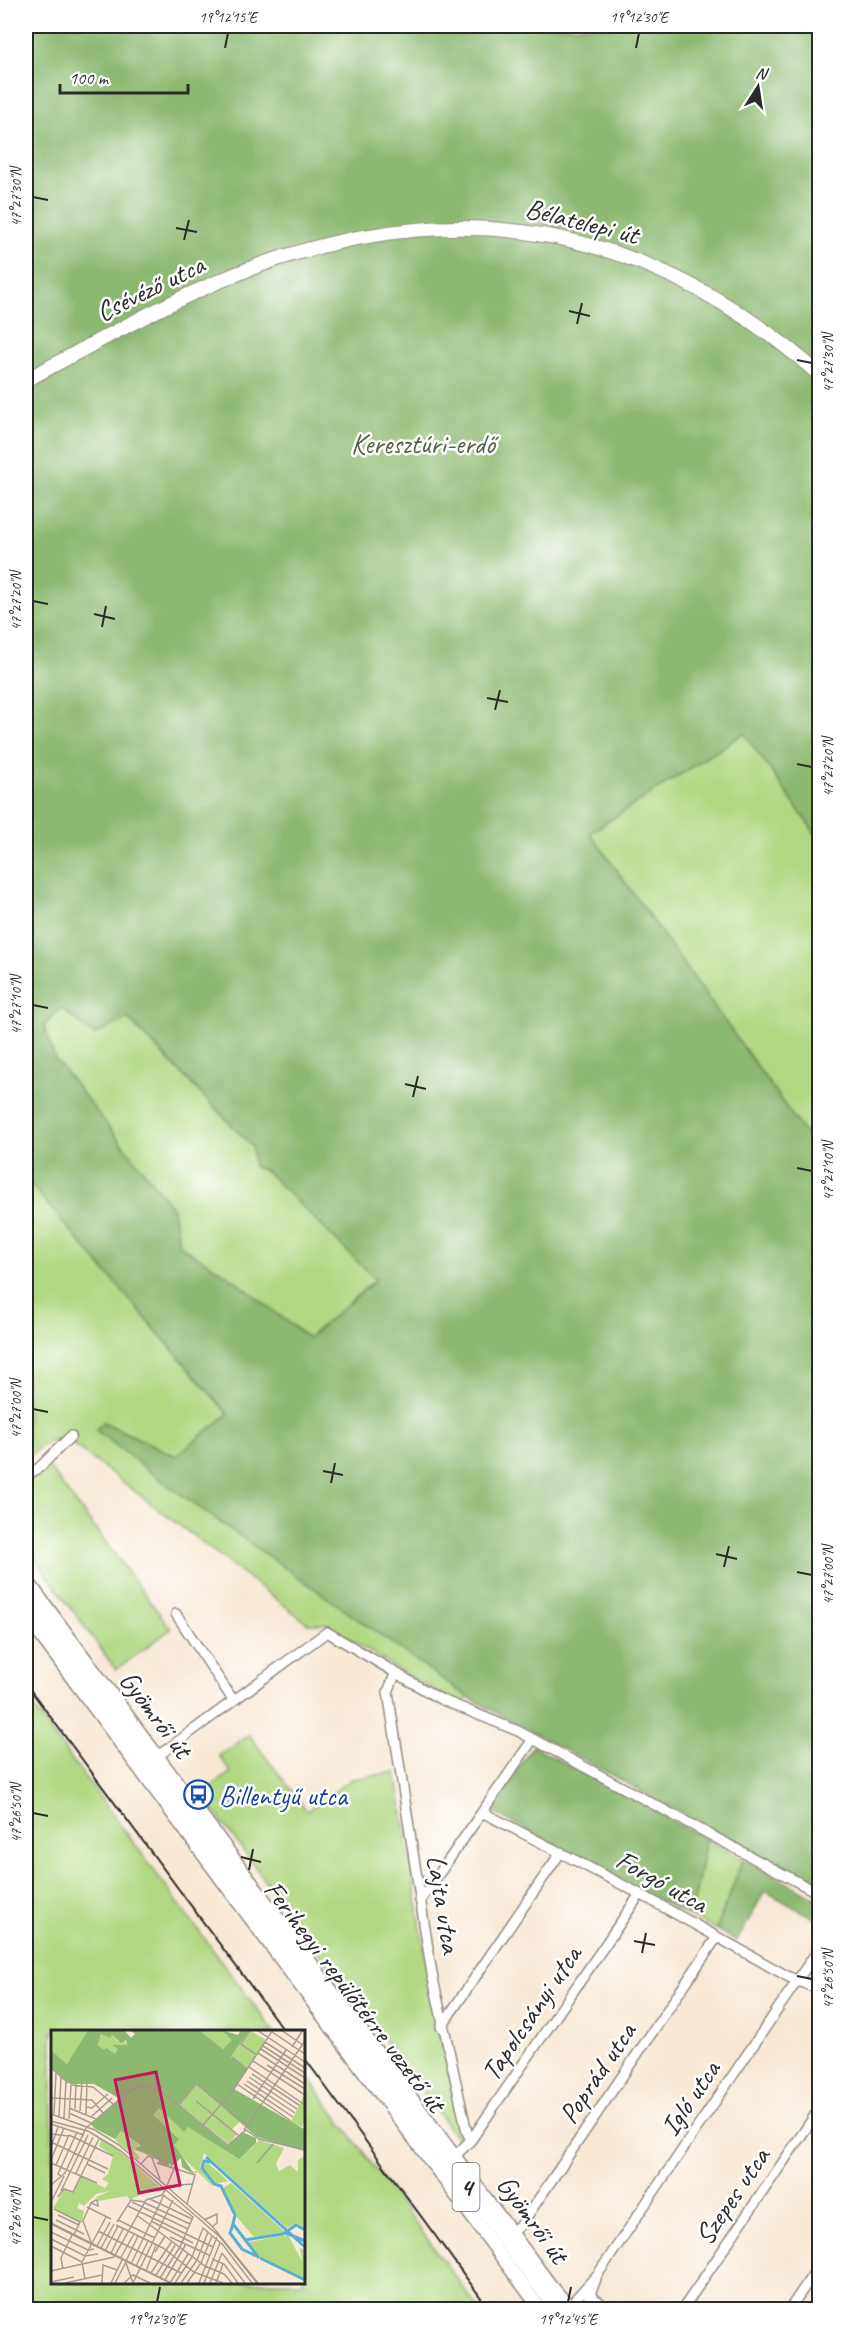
<svg xmlns="http://www.w3.org/2000/svg" width="845" height="2335" font-family="Caveat,sans-serif">
  <rect width="100%" height="100%" fill="#fff"/>
  <filter id="ink" filterUnits="userSpaceOnUse"><feTurbulence type="fractalNoise" baseFrequency=".0167" numOctaves="2"/><feDisplacementMap in="SourceGraphic" scale="12" xChannelSelector="R" yChannelSelector="G"/><feConvolveMatrix kernelMatrix="1 2 1 2 8 2 1 2 1" color-interpolation-filters="sRGB"/></filter>
  <filter id="wash" filterUnits="userSpaceOnUse"><feTurbulence type="fractalNoise" baseFrequency=".008" numOctaves="4" result="noise"/><feDisplacementMap in="SourceGraphic" scale="24" xChannelSelector="R" yChannelSelector="G"/><feGaussianBlur stdDeviation="1.35" result="paint"/><feColorMatrix in="noise" values="0 0 0 0 0 0 0 0 0 0 0 0 0 0 0 0 0 1.4 0 .05"/><feComposite in="paint" operator="in"/></filter>
  <g filter="url(#wash)">
    <rect width="100%" height="100%" fill="#f8e8d5"/>
    <!-- green -->
    <path fill="#b2d882" stroke="#6e8256" stroke-width="1.5" d="M744,733L819,839V1153L590,833Z
      M61,1007L94,1035L127,1018L252,1146L254,1167L266,1171L376,1279L308,1338L229,1276L180,1246L172,1207L55,1059L44,1026Z
      M26,1179L228,1414L176,1456L103,1422L96,1430L162,1481L468,1697L463,1706L397,1669L326,1624H309L66,1439L49,1441L26,1457Z
      M47,1465L171,1629L116,1670L26,1546V1479Z
      M26,1698L274,2032H52V2282H303V2071L479,2309H26Z
      M249,1735L307,1811L352,1779L396,1772L434,2009L464,2138L462,2145L201,1794L231,1772L219,1756Z
      M706,1839L743,1859L716,1930L691,1917Z"/>
    <!-- forest -->
    <path fill="#8db870" stroke="#5c724e" stroke-width="1.5" fill-rule="evenodd" d="M26,26H819V839L744,733L590,833L819,1153V1888L468,1697L162,1481L96,1430L103,1422L176,1456L228,1414L26,1179ZM61,1008L94,1035L128,1018L252,1146L254,1167L266,1171L376,1280L308,1338L229,1276L180,1246L172,1207L55,1059L44,1026Z
      M533,1746L706,1839L691,1917L489,1810Z
      M743,1859L819,1900V1921L765,1891L737,1941L716,1930Z"/>
  </g>
  <g filter="url(#ink)">
    <g fill="none" stroke-linecap="round" stroke-linejoin="round">
      <defs>
        <path id="minor" d="M26,1476L40,1467L71,1436
          M176,1614L233,1700
          M395,1674L388,1692L432,1974L467,2132L471,2140
          M158,1756L327,1632L440,1699L518,1731L820,1894
          M482,1812L640,1894L789,1977L820,1990
          M420,1901L533,1739
          M441,2027L561,1852
          M456,2155L471,2140L640,1894
          M513,2232L521,2225L717,1937
          M586,2293L608,2308
          M569,2306L598,2274L820,1947
          M584,2310L596,2279
          M589,2310H615
          M682,2310L820,2108
          M789,2310L820,2264"/>
        <path id="tertiary" d="M26,1579L551,2286L572,2310
          M26,1616L541,2310"/>
        <path id="secondary" d="M26,380C101,340 176,296 257,266C467,190 653,228 820,375"/>
        <path id="primary" d="M26,1597L558,2310"/>
      </defs>
      <!-- minor casing -->
      <use href="#minor" stroke="#928a80" stroke-width="12"/>
      <!-- tertiary casing -->
      <use href="#tertiary" stroke="#928a80" stroke-width="15"/>
      <!-- secondary casing -->
      <use href="#secondary" stroke="#928a80" stroke-width="16"/>
      <!-- primary casing -->
      <use href="#primary" stroke="#928a80" stroke-width="18"/>
      <!-- minor -->
      <use href="#minor" stroke="#fff" stroke-width="9"/>
      <!-- tertiary -->
      <use href="#tertiary" stroke="#fff" stroke-width="12"/>
      <!-- secondary -->
      <use href="#secondary" stroke="#fff" stroke-width="14"/>
      <!-- primary -->
      <use href="#primary" stroke="#fff" stroke-width="15"/>
      <!-- rail -->
      <path stroke="#2b2b2b" stroke-width="2" d="M26,1684L285,2032
        M303,2056L490,2310"/>
    </g>
  </g>
  <!-- ticks -->
  <path fill="none" stroke="#2b2b2b" stroke-width="2" d="M225,48L228,33M636,48L639,33M33,197L48,200M176,228L197,232M184,240L189,220M569,311L590,316M577,324L582,303M797,360L812,363M33,601L48,604M94,614L115,619M102,627L106,606M487,698L508,702M495,710L500,690M797,764L812,767M33,1005L48,1008M405,1084L426,1089M413,1097L418,1076M797,1168L812,1171M33,1409L48,1412M323,1471L343,1475M331,1483L335,1463M716,1554L737,1559M724,1567L729,1546M797,1572L812,1575M33,1813L48,1816M241,1857L261,1862M249,1870L253,1849M634,1941L655,1945M642,1953L646,1933M797,1976L812,1979M33,2217L48,2220M157,2302L160,2287M568,2302L571,2287"/>
  <!-- icons -->
  <defs>
    <symbol id="bus-ring" viewBox="-11 -11 22 22"><circle r="9.5" fill="#fff" stroke="#1a4fb4" stroke-width="1.5"/><path d="M-5-6H5V4H4V6H2V4H-2V6H-4V4H-5ZM-3.5-4V0h7V-4ZM-3.5 1.2v1.5H-2V1.2ZM2 1.2v1.5H3.5V1.2Z" fill="#1a4fb4"/></symbol>
  </defs>
  <g fill-rule="evenodd">
    <use href="#bus-ring" x="182" y="1778" width="33" height="33"/>
  </g>
  <g text-anchor="middle" dominant-baseline="central" stroke-width="5" stroke-linejoin="round" paint-order="stroke">
    <!-- shield labels -->
    <rect fill="#fff" stroke="#6b6b6b" stroke-width="1.5" x="452.5" y="2163" width="27" height="48" rx="4.5"/>
    <g font-size="27" font-weight="bold" fill="#2b2b2b">
      <text x="466" y="2187">4</text>
    </g>
    <!-- street labels -->
    <g font-size="28" fill="#2b2b2b" stroke="#fff">
      <text transform="translate(582 221) rotate(14)">Bélatelepi út</text>
      <text transform="translate(150 288) rotate(-26)">Csévéző utca</text>
      <text transform="translate(156 1714) rotate(53)">Gyömrői út</text>
      <text transform="translate(662 1881) rotate(29)">Forgó utca</text>
      <text transform="translate(444 1904) rotate(81)">Lajta utca</text>
      <text transform="translate(355 1996) rotate(53)">Ferihegyi repülőtérre vezető út</text>
      <text transform="translate(531 2013) rotate(-56)">Tapolcsányi utca</text>
      <text transform="translate(597 2073) rotate(-56)">Poprád utca</text>
      <text transform="translate(690 2098) rotate(-56)">Igló utca</text>
      <text transform="translate(732 2196) rotate(-56)">Szepes utca</text>
      <text transform="translate(533 2219) rotate(54)">Gyömrői út</text>
    </g>
    <!-- park labels -->
    <g font-size="28" fill="#545f45" stroke="#fff">
      <text x="423" y="443">Keresztúri-erdő</text>
    </g>
    <!-- transit labels -->
    <g font-size="28" fill="#164399" stroke="#fff" text-anchor="start">
      <text x="219" y="1795">Billentyű utca</text>
    </g>
  </g>
  <!-- overview -->
  <g transform="translate(51 2030)">
    <rect width="254" height="254" fill="#f8e8d5"/>
    <path d="M0,0H37L16,34L0,20ZM148,0H170L182,10L172,19ZM198,0L215,10L196,39L180,27ZM50,4L61,5L66,11L73,9L76,15L67,19L65,25L53,21L47,15ZM145,55L190,91L181,99L186,104L178,114L128,75ZM253,65V93L251,97L240,92ZM108,78L133,101L137,97L159,108L182,126L199,120L208,110L233,118L225,134L228,141L239,135L247,142V130L253,126V199L246,193L236,198L153,123L149,137L163,158L146,141L145,144L132,136V128L141,142L146,141L121,117L127,108L101,85ZM34,100L62,115L113,161L95,162L79,170L76,166L47,171L45,167L59,161L45,164L33,176L28,173L26,178L33,181L31,193L2,178L14,159L21,163L30,146L54,158L58,153L51,149L57,144L62,126L48,116L50,110ZM70,101L90,117L88,119L104,128L82,119L89,128L87,130L65,111L64,107ZM156,132L177,151L164,154L152,137ZM180,153L233,201V203L203,207L185,186L172,158ZM237,205L251,231L249,218L253,220V249L210,228L197,212Z" fill="#b2d882"/>
    <path d="M37,0H73L80,8L84,4L79,0H148L172,19L181,10L170,0L187,5L190,0H198L180,27L196,39L183,59L253,99V121L206,107L145,54L127,75L177,116L191,102L205,108V113L188,129L137,97L133,102L108,78L102,85L128,109L123,115L144,145L131,137L130,128L120,137L119,132L118,136L107,133L108,129L84,119L90,116L70,101L64,109L43,98L40,94L69,69L43,54H19L0,38V20L16,34ZM50,4L59,8L61,5L70,13L75,10L76,15H61L67,19L64,24L55,18L53,20L47,15Z" fill="#8db870" fill-rule="evenodd"/>
    <path fill="none" stroke="#57b0d4" stroke-width="3" d="M155,127L254,217M160,132L153,131L151,138L163,154L170,156L184,185L182,194L208,228M182,194L179,203L191,219L205,226M235,203L254,211M194,210L232,204L245,195L254,200M209,228L254,250"/>
    <path fill="none" stroke="#a69c91" stroke-width="1.5" d="M199,0L190,14L206,25M206,0L254,32M230,0L252,15M221,2L254,24M214,12L254,38M212,16L254,43M241,17L252,0M210,19L254,48M207,23L254,54M181,27L196,39M202,31L254,65M216,35L254,59M198,37L254,75M0,38L17,53M201,44L248,75M198,47L246,79M196,51L244,83M186,54L240,91M193,54L242,87M20,55L42,57L62,74M0,68L41,70L52,83M202,69L235,20M145,71L187,105M128,75L145,54L196,95M35,77L41,78L57,64M18,78L45,89M24,79L25,53M29,81L31,53M18,83L40,93M0,84L44,100L68,115L161,196L207,253M3,84L5,43M35,84L36,53M8,86L10,47M41,86L61,68M13,88L15,51M18,89L20,55M0,91L37,101L70,121L169,207L206,253M0,94L33,105M152,95L181,62L222,0M193,100L254,11M0,104L18,106M18,105L62,126M0,112L57,139M0,117L7,97M101,128L109,149M0,130L13,98M0,133L46,153M106,133L144,145L136,174M206,133L222,114M36,134L54,143M90,134L97,126L125,134L115,158M5,135L18,105M25,143L42,107M10,146L7,144L26,102M0,155L14,143L35,98L76,63L90,56L110,61L177,115L195,100L208,109L254,120M116,156L141,154M10,161L37,105M112,165L142,187L129,217M7,167L13,159L22,162L48,109M99,169L141,189M46,170L47,176L40,173L45,170ZM0,172L13,146M81,172L137,199M94,173L139,194M77,176L162,217M36,177L60,189M3,179L29,192L23,205M7,185L28,195M87,186L154,236L173,244L181,253M5,190L33,204M67,190L104,208M153,190L166,184V193L161,197M100,191L142,213M66,192L80,170L94,172M0,193L120,253M0,194L119,253M65,195L112,218L143,242L172,253M47,201L130,243M0,202L37,220L43,219M119,207L158,225M0,209L34,226L47,224M40,212L32,191L40,173M0,216L31,232M46,216L59,192M50,218L63,194M54,221L67,196M104,222L114,206M60,223L72,199M171,223L194,253M141,227L152,198L172,215L201,253M69,229L83,204M161,229L173,234L187,253M146,230L157,202M75,231L87,206M75,233L82,253M150,233L161,206M80,234L113,165M85,236L97,211M12,239L10,228L21,205M0,241L63,227L95,170L111,165L116,157M95,241L105,215M100,243L121,211M105,245L125,214M109,248L129,217M34,249L31,232L55,187M114,250L135,214M0,252L23,247M14,253L51,245M51,253L52,235L66,240M60,253L71,230M64,253L75,232M73,253L82,245L99,253M82,253L122,170M119,253L137,224M124,253L141,227M130,253L146,230M136,253L150,233M148,253L166,207M153,253L169,213M159,253L171,223M165,253L172,234"/>
    <path fill="#c2185b" fill-opacity="0.15" stroke="#c2185b" stroke-width="3" d="M105,42L129,155L88,163L64,50Z"/>
    <rect width="254" height="254" fill="none" stroke="#2b2b2b" stroke-width="3"/>
  </g>
  <!-- margin -->
  <rect width="845" height="2335" fill="none" stroke="#fff" stroke-width="66"/>
  <!-- north arrow -->
  <g transform="translate(758 87) rotate(12)" stroke="#ffffff" stroke-width="4.5" paint-order="stroke">
  <path d="M0-4.5L10 22L0 15L-10 22Z" fill="#2b2b2b"/>
  <text y="-9" font-size="16" font-weight="bold" text-anchor="middle" fill="#2b2b2b">N</text>
  </g>
  <!-- scale -->
  <path d="M60 84v9h128v-9" fill="none" stroke="#2b2b2b" stroke-width="3"/>
  <text x="69" y="84" font-size="18" fill="#2b2b2b" stroke="#ffffff" stroke-width="4.5" paint-order="stroke">100 m</text>
  <rect x="33" y="33" width="779" height="2269" fill="none" stroke="#2b2b2b" stroke-width="2"/>
  <g font-size="15" text-anchor="middle" fill="#2b2b2b">
    <text x="228" y="22">19°12'15"E</text>
    <text x="639" y="22">19°12'30"E</text>
    <text transform="translate(16 197) rotate(-90)" y="5">47°27'30"N</text>
    <text transform="translate(828 363) rotate(-90)" y="5">47°27'30"N</text>
    <text transform="translate(16 601) rotate(-90)" y="5">47°27'20"N</text>
    <text transform="translate(828 767) rotate(-90)" y="5">47°27'20"N</text>
    <text transform="translate(16 1005) rotate(-90)" y="5">47°27'10"N</text>
    <text transform="translate(828 1171) rotate(-90)" y="5">47°27'10"N</text>
    <text transform="translate(16 1409) rotate(-90)" y="5">47°27'00"N</text>
    <text transform="translate(828 1575) rotate(-90)" y="5">47°27'00"N</text>
    <text transform="translate(16 1813) rotate(-90)" y="5">47°26'50"N</text>
    <text transform="translate(828 1979) rotate(-90)" y="5">47°26'50"N</text>
    <text transform="translate(16 2217) rotate(-90)" y="5">47°26'40"N</text>
    <text x="157" y="2324">19°12'30"E</text>
    <text x="568" y="2324">19°12'45"E</text>
  </g>
</svg>
